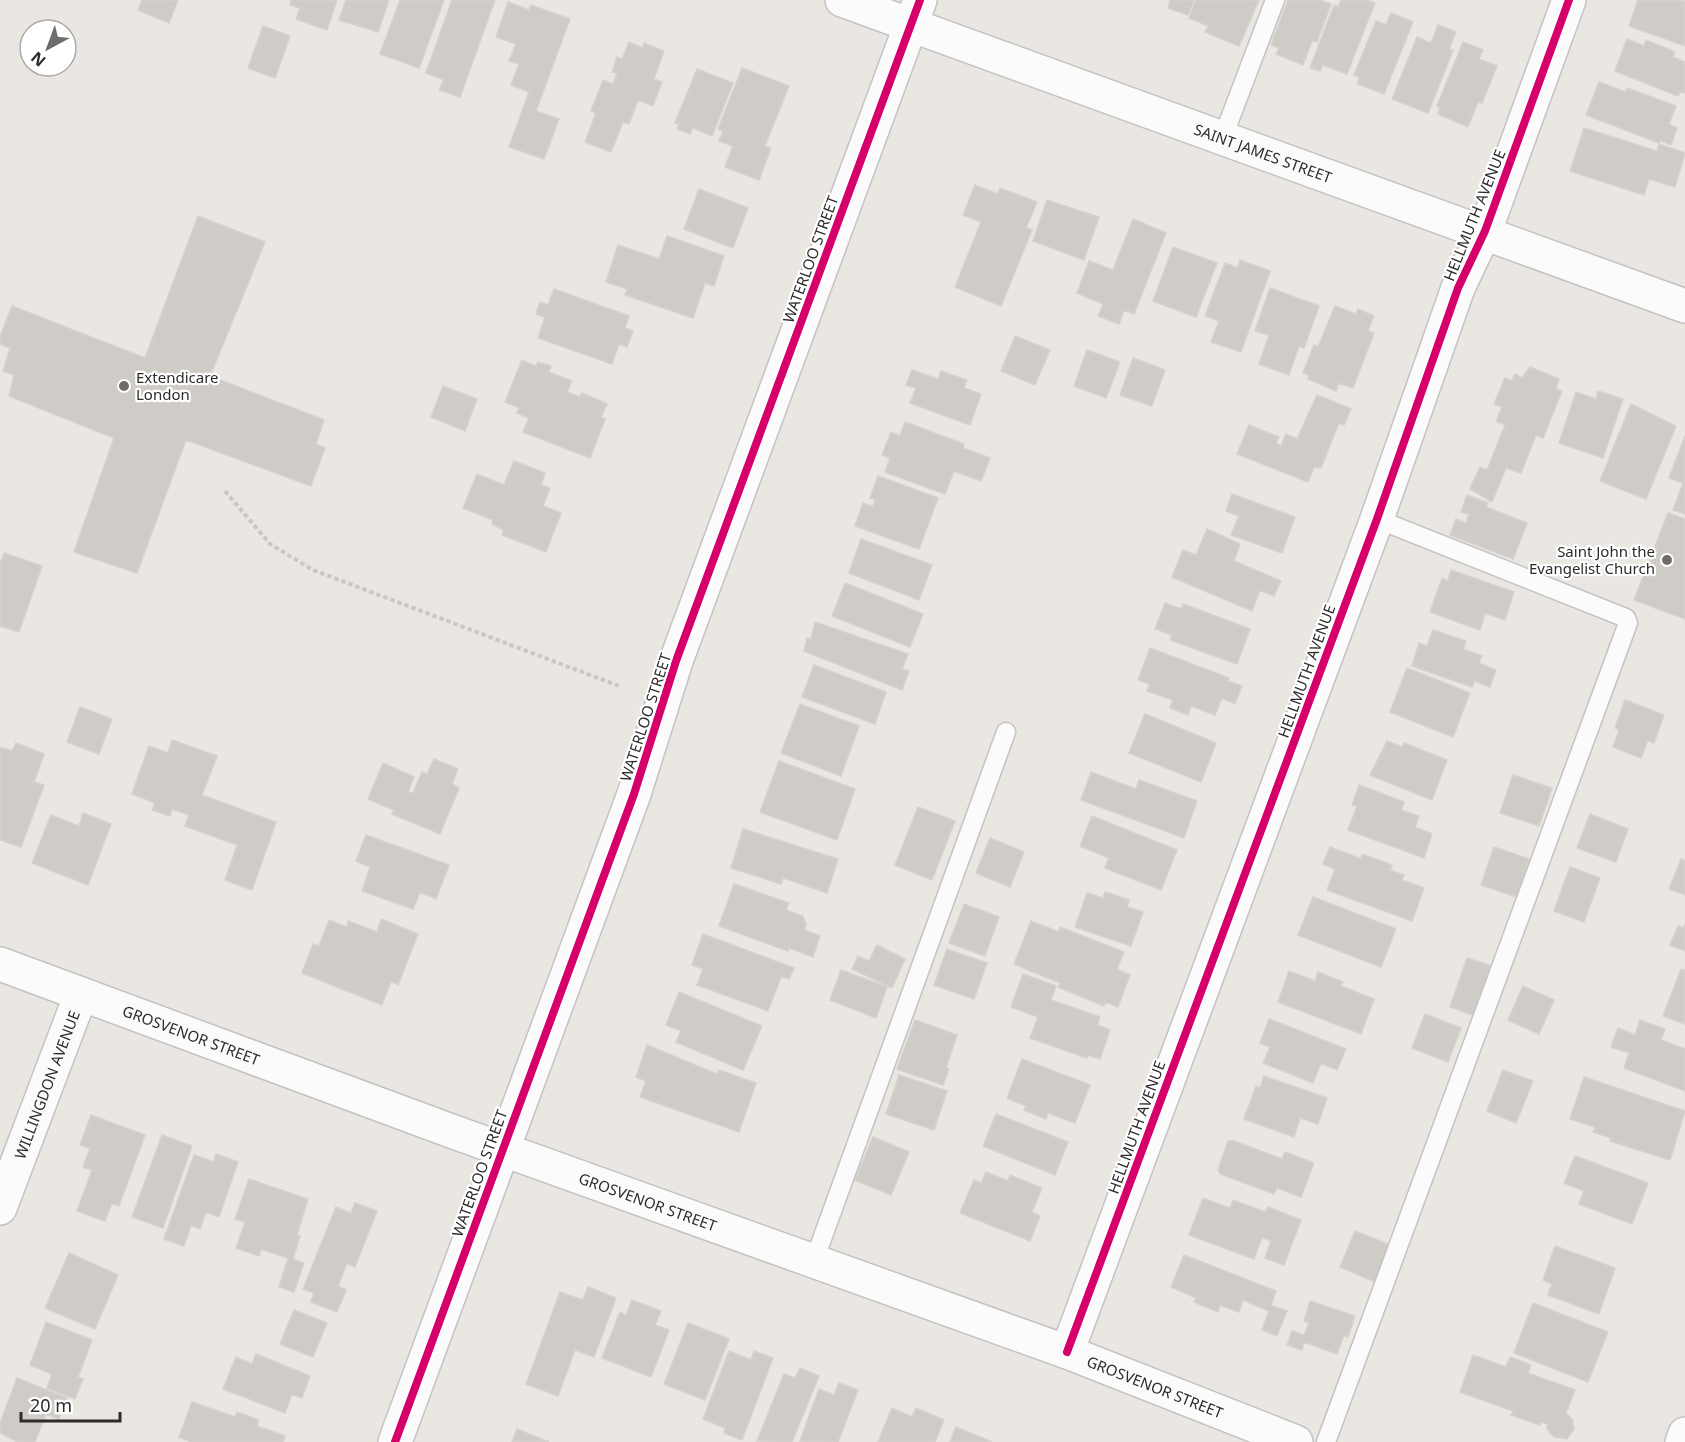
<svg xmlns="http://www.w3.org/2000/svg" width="1685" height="1442" font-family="'Noto Sans',sans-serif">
  <rect width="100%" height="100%" fill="#eae6e2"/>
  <!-- building -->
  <path fill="#cfccc8" stroke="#d5d2ce" stroke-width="1.5" d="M142,0H178L169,23L138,10Z
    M291,0H337L327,30L296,19L300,8L290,5Z
    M346,0H389L378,32L339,20Z
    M400,0H444L419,68L380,54Z
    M452,0H495L460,97L439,90L444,80L426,73Z
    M1170,0H1194L1188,15L1168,8Z
    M1196,0H1259L1239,46L1205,32L1208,26L1189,18Z
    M1288,0H1320L1331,4L1317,42L1312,41L1303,65L1276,54L1279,48L1271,45Z
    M1341,0H1367L1375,3L1347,74L1323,65L1320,71L1310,68L1334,5L1338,7Z
    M1638,0L1685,1V46L1629,26Z
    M508,2L529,10L531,5L570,19L536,111L559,119L544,159L509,147L529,92L511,85L519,64L509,61L516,44L496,37Z
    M1391,13L1413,22L1384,94L1358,84L1359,77L1354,75L1376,21L1386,25Z
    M1438,25L1456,32L1449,49L1453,50L1428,113L1392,99L1417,37L1431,43Z
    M263,26L290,36L275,78L248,68Z
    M1627,39L1644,46L1646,40L1675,52L1673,57L1685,62V93L1680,92L1678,96L1615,71Z
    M629,42L643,48L644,43L664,51L654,79L662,82L653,106L638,100L629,124L623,122L611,152L585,142L596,113L591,111L603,80L613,84L617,73L612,72L617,57L622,59Z
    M1463,42L1483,50L1479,59L1497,66L1482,103L1478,102L1468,127L1438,114L1440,108L1437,106Z
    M742,68L789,86L765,146L771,148L759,180L725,167L733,146L719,141L723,131L718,129Z
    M697,69L733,83L712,136L693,128L690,134L677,129L679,124L675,123Z
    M1599,82L1625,92L1627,88L1676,106L1669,124L1677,128L1671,145L1660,140L1659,143L1586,115Z
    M1584,128L1657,151L1659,144L1685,153L1675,187L1649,179L1644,195L1570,171Z
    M975,185L998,194L1000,188L1037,202L1026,228L1032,230L1001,306L955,287L981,222L963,215Z
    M699,189L748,208L733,248L684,229Z
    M1047,200L1099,217L1084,260L1033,241Z
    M198,216L265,242L210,376L324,420L316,444L325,448L311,486L186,440L137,573L74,552L114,438L9,396L14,375L3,371L10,348L0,344V337L12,306L145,358Z
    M1133,219L1166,233L1134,314L1124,310L1119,324L1098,316L1103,304L1077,293L1089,261L1113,270Z
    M667,236L724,256L714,286L705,283L693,318L625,295L627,289L606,282L618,245L659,259Z
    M1173,247L1217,263L1196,317L1153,301Z
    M1240,260L1270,271L1241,352L1211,342L1219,321L1205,316L1225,263L1238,268Z
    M1270,288L1319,306L1304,348L1299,346L1289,375L1259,364L1269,335L1255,331Z
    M554,289L629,316L625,328L633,331L627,347L619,344L612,364L538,338L545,317L536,314L540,302L548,305Z
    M1335,306L1356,314L1358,309L1374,316L1368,331L1374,333L1353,388L1338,383L1336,391L1308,379L1309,375L1303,373L1314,345L1318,347Z
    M1015,336L1050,350L1035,385L1001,371Z
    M1087,350L1120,362L1106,398L1074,386Z
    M1133,358L1165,370L1152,406L1120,395Z
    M522,360L536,366L538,362L551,366L549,372L572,381L567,392L580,397L582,393L607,404L601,417L605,419L590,458L523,432L529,418L517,413L519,408L505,402Z
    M1530,367L1559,379L1556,389L1562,391L1543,438L1536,435L1521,473L1506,468L1492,502L1470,489L1480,467L1487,470L1505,425L1496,421L1502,407L1494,404L1505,378L1512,381L1515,374L1522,378Z
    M912,370L938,379L941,371L967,380L964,388L981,394L970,425L910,403L916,388L906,385Z
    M443,386L477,399L465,431L431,417Z
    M1598,391L1623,399L1603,458L1559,443L1576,392L1596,399Z
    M1317,395L1351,409L1344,425L1339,423L1321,468L1314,467L1308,482L1237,454L1249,425L1279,437L1276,443L1281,446L1286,434L1297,439Z
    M1631,404L1676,426L1646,499L1600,481Z
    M905,422L964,444L963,448L990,458L981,481L954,471L945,494L885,472L890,458L882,455L891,432L900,436Z
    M1685,436V514L1673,510L1683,483L1669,478Z
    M514,461L545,473L541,485L550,488L543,506L561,513L546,552L502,535L504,530L492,524L493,520L463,508L477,474L504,485Z
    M878,476L938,498L919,549L855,526L863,503L873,507L875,500L870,498Z
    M1232,494L1295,517L1282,553L1231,535L1239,516L1226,511Z
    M1467,495L1488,503L1486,507L1527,523L1513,559L1450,535L1456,519L1466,523L1469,514L1461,512Z
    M1668,513L1685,519V619L1634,600Z
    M1207,529L1240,544L1234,561L1281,581L1274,596L1260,590L1252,611L1172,577L1183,550L1196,555Z
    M861,539L932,565L919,600L849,573Z
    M4,553L42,566L19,632L0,626V564Z
    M1451,570L1514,592L1505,620L1485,613L1480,630L1430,612L1442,578L1448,581Z
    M845,583L923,614L910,647L832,616Z
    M1165,603L1181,609L1183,604L1250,629L1237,664L1170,640L1172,635L1155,629Z
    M815,622L908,654L902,669L909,671L902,690L804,651L807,638L811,639Z
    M1433,630L1466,641L1463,649L1482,656L1479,663L1496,670L1490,687L1475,681L1472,687L1412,666L1419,643L1427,646Z
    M1150,648L1229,678L1228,681L1242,686L1235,704L1222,698L1215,715L1191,706L1188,715L1170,708L1173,700L1147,691L1150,684L1138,680Z
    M814,665L886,692L875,724L802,697Z
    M1407,668L1470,693L1453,737L1390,712Z
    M1625,700L1664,715L1654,743L1648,740L1641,758L1613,747L1619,730L1615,728Z
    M800,704L859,726L841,776L781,753Z
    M80,707L112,719L99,754L67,742Z
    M1145,714L1216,743L1201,782L1129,753Z
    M172,740L217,756L202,795L276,822L252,890L225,880L237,845L185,826L189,815L172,809L170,816L152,810L155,803L132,794L149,746L168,753Z
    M1387,741L1402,747L1404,743L1447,760L1432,800L1370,775Z
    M16,743L44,754L34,782L44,785L21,847L0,840V747L12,751Z
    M434,759L458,769L452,784L459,788L440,834L392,814L394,810L368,799L383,763L414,777L408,792L413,793L422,772L427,774Z
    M779,761L855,789L837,840L760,812Z
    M1091,772L1136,789L1139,780L1197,801L1184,838L1081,800Z
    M1513,775L1552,788L1539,826L1500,813Z
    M1359,785L1404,802L1401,810L1419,816L1415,827L1432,834L1424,858L1348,830L1357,806L1352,805Z
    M918,807L955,821L932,880L895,865Z
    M83,813L111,824L88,885L32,863L51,815L79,826Z
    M1590,814L1628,829L1616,862L1577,848Z
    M1092,816L1177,850L1161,890L1105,868L1109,858L1080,846Z
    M743,829L838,859L827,893L783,878L781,884L731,868Z
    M366,835L449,865L436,899L420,892L413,909L362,891L370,867L356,861Z
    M990,838L1024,852L1010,887L976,873Z
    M1330,847L1361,859L1362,854L1392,865L1390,870L1404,875L1402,880L1424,888L1412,921L1327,890L1335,869L1323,864Z
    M1494,847L1529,859L1517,897L1481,885Z
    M1681,859L1685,861V895L1669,889Z
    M1570,867L1600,878L1584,922L1554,911Z
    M734,884L789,903L786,910L803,916L806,925L804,930L820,936L813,957L789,948L788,951L719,926Z
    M1105,892L1129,900L1127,907L1143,912L1131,946L1075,927L1087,893L1103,898Z
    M1313,897L1396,929L1381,967L1298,935Z
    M964,904L999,917L985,956L949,943Z
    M381,919L418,934L398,985L391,981L382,1005L302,973L313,944L319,946L329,920L347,927L348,921L377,932Z
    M1031,921L1059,932L1060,927L1124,952L1117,969L1130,975L1118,1007L1105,1002L1104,1006L1058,987L1060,983L1014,964Z
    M1685,924V951L1670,945L1678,926L1683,928Z
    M703,934L794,968L789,979L781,977L768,1011L697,985L703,969L692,965Z
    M877,945L905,959L892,988L852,969L858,956L869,961Z
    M947,949L987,963L974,999L934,985Z
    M1467,958L1498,968L1481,1018L1450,1007Z
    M1681,969L1685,970V1024L1663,1016Z
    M841,970L887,987L876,1018L830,1000Z
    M1289,971L1315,981L1318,972L1343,982L1341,986L1374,999L1361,1034L1278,1002Z
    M1023,974L1056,986L1051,1000L1100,1017L1097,1025L1110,1030L1100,1059L1088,1055L1087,1058L1030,1038L1038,1017L1011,1007Z
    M1523,986L1554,1000L1539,1034L1508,1020Z
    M679,992L762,1026L743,1070L676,1042L681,1031L666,1025Z
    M1425,1014L1461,1028L1448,1062L1412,1048Z
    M1269,1019L1346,1049L1337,1070L1321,1063L1313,1083L1263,1063L1270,1047L1260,1043Z
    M915,1020L957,1035L946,1068L949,1069L943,1085L897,1069Z
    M1640,1020L1665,1029L1661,1040L1685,1049V1091L1624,1068L1629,1053L1611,1047L1618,1028L1635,1035Z
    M647,1045L717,1074L719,1070L756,1083L739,1132L640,1097L646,1081L636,1077Z
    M1022,1059L1090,1085L1075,1123L1048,1113L1046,1119L1024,1110L1026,1106L1007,1098Z
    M1503,1070L1533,1081L1516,1123L1487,1111Z
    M899,1075L947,1091L934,1130L886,1114Z
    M1264,1076L1327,1098L1318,1124L1300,1118L1294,1137L1244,1119L1256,1086L1260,1088Z
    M1584,1077L1685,1111L1670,1160L1610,1141L1611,1138L1593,1132L1595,1127L1570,1119Z
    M996,1114L1068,1142L1055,1175L983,1146Z
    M91,1115L145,1135L119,1206L112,1203L105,1221L77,1211L92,1170L83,1167L90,1148L80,1145Z
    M162,1135L192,1146L163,1228L132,1217Z
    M873,1137L909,1152L891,1195L855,1180Z
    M1228,1141H1234L1282,1159L1285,1152L1314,1163L1301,1197L1277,1188L1274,1194L1220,1174L1218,1170Z
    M216,1154L238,1162L219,1217L206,1212L200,1229L191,1225L184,1246L164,1239L194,1155L214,1162Z
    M1575,1156L1648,1183L1632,1224L1579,1204L1584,1191L1564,1183Z
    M986,1172L1008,1181L1010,1175L1042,1188L1032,1212L1040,1216L1030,1241L960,1213L974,1180L981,1183Z
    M249,1179L308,1199L297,1235L300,1236L293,1259L304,1263L294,1292L279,1287L288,1258L261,1249L259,1256L236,1248L245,1222L235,1219Z
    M1203,1198L1230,1208L1233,1200L1265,1212L1268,1207L1301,1220L1284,1265L1265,1258L1271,1241L1262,1237L1254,1259L1189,1235Z
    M355,1203L377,1211L355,1267L347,1263L338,1286L346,1290L337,1312L311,1302L314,1293L303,1289L336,1207L351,1213Z
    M1355,1231L1390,1245L1375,1282L1340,1267Z
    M1555,1246L1615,1268L1599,1314L1548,1295L1552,1284L1543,1280Z
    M69,1253L118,1275L95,1329L45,1308Z
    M1184,1255L1276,1291L1271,1305L1287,1311L1277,1336L1262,1330L1269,1311L1243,1300L1239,1312L1220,1305L1218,1312L1194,1302L1196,1298L1171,1287Z
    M588,1287L616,1298L594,1357L575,1350L558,1396L526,1384L560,1292L583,1300Z
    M632,1300L661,1311L655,1325L669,1330L651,1377L602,1358L620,1312L626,1315Z
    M1310,1301L1355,1316L1348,1337L1344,1335L1337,1354L1304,1342L1302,1350L1287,1345L1292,1331L1304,1335L1309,1323L1304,1321Z
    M1533,1303L1608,1332L1588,1382L1514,1353Z
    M294,1310L327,1323L313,1357L280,1344Z
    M46,1322L92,1340L78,1377L83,1379L75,1399L47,1388L52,1374L30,1365Z
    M688,1323L729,1339L705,1400L664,1384Z
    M729,1351L751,1360L754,1351L773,1358L742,1440L724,1433L725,1428L703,1419Z
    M256,1354L310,1376L302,1398L292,1394L285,1413L223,1389L236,1357L252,1364Z
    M1473,1355L1506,1367L1510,1357L1531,1365L1528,1373L1575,1390L1566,1413L1572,1419L1574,1429L1567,1439L1554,1437L1547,1429V1424L1541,1422L1540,1425L1511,1415L1513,1411L1460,1392Z
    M800,1368L819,1376L792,1442L757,1441L784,1374L795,1378Z
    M17,1378L67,1398L59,1419L46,1414L35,1442H18L0,1433V1423Z
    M839,1383L858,1390L838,1442L800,1441L819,1389L834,1395Z
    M192,1402L235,1417L237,1412L259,1420L257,1426L285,1436L283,1442H191L179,1437Z
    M892,1408L912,1417L916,1408L944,1420L935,1442H878Z
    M956,1427L992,1442H950Z
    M517,1429L549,1442H512Z"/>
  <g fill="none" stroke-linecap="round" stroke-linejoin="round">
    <defs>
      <path id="service" d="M1223,137L1275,0
        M814,1261L1006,732
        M1326,1442L1628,623L1626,618L1377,519"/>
      <g id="minor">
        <path id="s1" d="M842,0L1685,306"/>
        <path id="s2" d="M0,964L454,1132L1067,1352L1296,1442"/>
        <path id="s3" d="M0,1208L81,994"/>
        <path d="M1067,1352L1377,519L1458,288L1485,231L1569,0"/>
        <path d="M1682,1442L1685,1434"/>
      </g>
      <path id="tertiary" d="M395,1442L634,794L676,661L920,0"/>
    </defs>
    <!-- service casing -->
    <use href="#service" stroke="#c4c3c3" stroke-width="21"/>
    <!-- minor casing -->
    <use href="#minor" stroke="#c4c3c3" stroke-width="36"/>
    <!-- tertiary casing -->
    <use href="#tertiary" stroke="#c4c3c3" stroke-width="36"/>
    <!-- path -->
    <path stroke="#c8c8c7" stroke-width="4" stroke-dasharray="4.5 3" stroke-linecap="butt" d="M225,491L270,544L313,570L619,686"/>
    <!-- service -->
    <use href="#service" stroke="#fcfbfb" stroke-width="18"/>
    <!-- minor -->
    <use href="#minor" stroke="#fcfbfb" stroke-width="33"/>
    <!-- tertiary -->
    <use href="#tertiary" stroke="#fcfbfb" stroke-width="33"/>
    <defs>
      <path id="cycleway" d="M1067,1352L1377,519L1458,288L1485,231L1569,0
        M395,1442L634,794L676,661L920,0"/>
    </defs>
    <!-- cycleway casing -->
    <use href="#cycleway" stroke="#fff" stroke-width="11"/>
    <!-- cycleway -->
    <use href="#cycleway" stroke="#d6006c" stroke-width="8"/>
  </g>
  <!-- markers -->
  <g fill="#6e6d6c" stroke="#fff" stroke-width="2">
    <circle cx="124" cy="386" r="6"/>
    <circle cx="1667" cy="560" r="6"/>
  </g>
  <g text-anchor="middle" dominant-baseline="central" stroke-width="4.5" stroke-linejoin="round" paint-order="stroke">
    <!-- street labels -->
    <g font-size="15" fill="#2c2c2c" stroke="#fff">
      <text stroke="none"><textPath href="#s1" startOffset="448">SAINT JAMES STREET</textPath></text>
      <text transform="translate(1474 215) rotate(-68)">HELLMUTH AVENUE</text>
      <text transform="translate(810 259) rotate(-70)">WATERLOO STREET</text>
      <text transform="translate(1306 671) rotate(-70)">HELLMUTH AVENUE</text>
      <text transform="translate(645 717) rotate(-72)">WATERLOO STREET</text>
      <text stroke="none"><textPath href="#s2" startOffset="204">GROSVENOR STREET</textPath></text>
      <text stroke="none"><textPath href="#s3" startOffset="132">WILLINGDON AVENUE</textPath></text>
      <text transform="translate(1136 1127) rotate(-70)">HELLMUTH AVENUE</text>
      <text transform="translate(479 1173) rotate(-70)">WATERLOO STREET</text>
      <text stroke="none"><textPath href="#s2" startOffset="690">GROSVENOR STREET</textPath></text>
      <text stroke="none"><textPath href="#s2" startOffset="1230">GROSVENOR STREET</textPath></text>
    </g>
    <!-- poi labels -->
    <g font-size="15" fill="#2c2c2c" stroke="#fff" text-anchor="start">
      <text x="136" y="377">Extendicare<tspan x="136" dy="17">London</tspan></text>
      <text x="1655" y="551" text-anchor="end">Saint John the<tspan x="1655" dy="17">Evangelist Church</tspan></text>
    </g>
  </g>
  <!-- north arrow -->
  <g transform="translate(48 48) rotate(221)"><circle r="28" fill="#ffffff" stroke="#ababab" stroke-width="1.5"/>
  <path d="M0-4.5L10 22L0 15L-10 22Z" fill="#6e6d6c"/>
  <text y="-9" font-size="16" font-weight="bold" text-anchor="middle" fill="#2c2c2c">N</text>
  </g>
  <!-- scale -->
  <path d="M21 1412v9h99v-9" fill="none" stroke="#2c2c2c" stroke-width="3"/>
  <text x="30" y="1412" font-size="18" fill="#2c2c2c" stroke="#ffffff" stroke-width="4.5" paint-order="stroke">20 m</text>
</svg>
